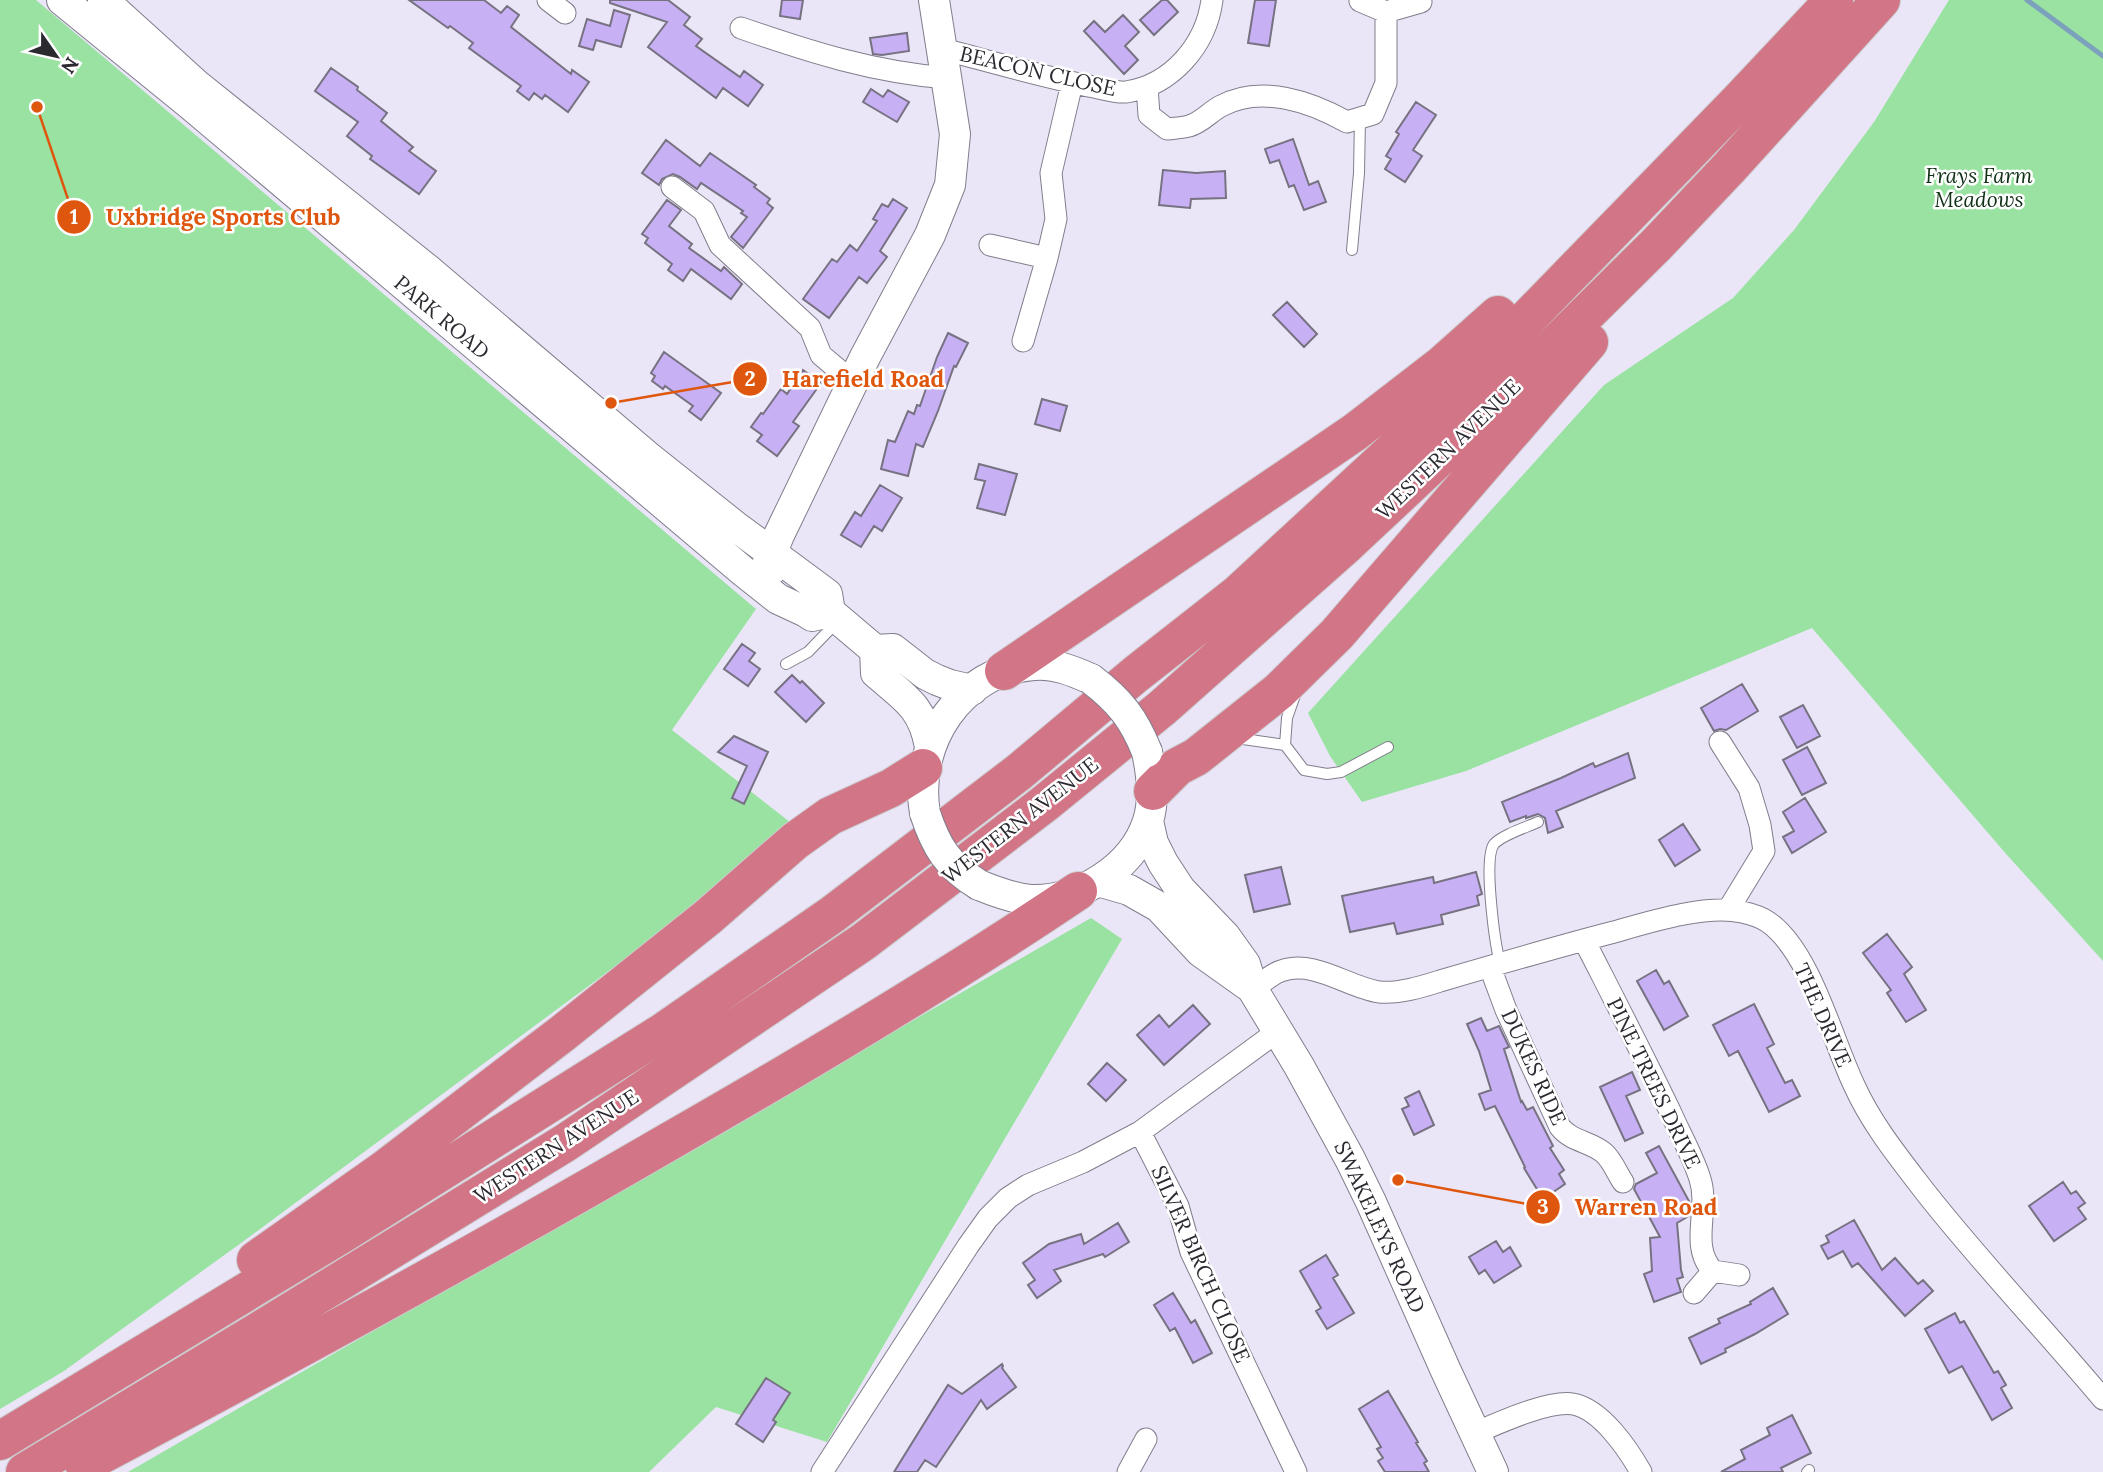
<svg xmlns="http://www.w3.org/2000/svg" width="2103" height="1472" font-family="Lora,serif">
  <rect width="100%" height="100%" fill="#ebe6f7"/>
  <!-- green -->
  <path fill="#99e2a2" d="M0,0H36L756,609L672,730L795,826L625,959L241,1243L64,1371L0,1409Z
    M1949,0H2103V961L2007,855L1812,628L1466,771L1362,802L1330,756L1308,713L1604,385L1733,298L1794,230L1874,122Z
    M1091,918L1122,939L827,1442L716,1407L649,1472H128Z"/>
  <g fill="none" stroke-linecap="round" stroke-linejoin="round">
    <!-- stream -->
    <path stroke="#7ca1bc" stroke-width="5" d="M2027,0L2103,56"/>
  </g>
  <!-- building -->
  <path fill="#c8b0f5" stroke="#777281" stroke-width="2" d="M409,0H484L501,13L507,6L519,15L511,27L571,74L572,70L589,82L568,112L545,95L542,99L534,93L529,100L517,91L521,86L469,48L473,43L450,26L448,28Z
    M610,0H668L690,17L684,25L702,39L696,46L740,77L744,71L763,85L748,106L723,88L716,98L648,47L667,22L610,3Z
    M782,0H803L800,19L780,16Z
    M1162,0H1167L1178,12L1154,35L1140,20Z
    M1255,0H1276L1269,46L1248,43Z
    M614,10L630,15L621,47L596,40L593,50L579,46L587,19L610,26Z
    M1123,15L1139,32L1125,46L1138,60L1124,74L1084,31L1094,21L1105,32Z
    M907,33L909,51L882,55L873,54L870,38Z
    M331,68L358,87L357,90L387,113L381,121L413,147L409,151L436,171L419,194L370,159L372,156L347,136L358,122L315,91Z
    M871,89L883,97L888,90L909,102L897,122L863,102Z
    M1416,102L1436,115L1413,150L1422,156L1405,182L1385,169L1391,159L1386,156L1399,134L1396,132Z
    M1293,139L1309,185L1318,181L1326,202L1304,210L1294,185L1289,187L1279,160L1270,163L1265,149Z
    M666,140L700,166L710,153L756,185L754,187L770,199L767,203L773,208L743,248L731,237L747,217L741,213L743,211L701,183L697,189L680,177L673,174L662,179L659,185L642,173Z
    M1163,170L1196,173L1225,171L1226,198L1191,199L1190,208L1159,205Z
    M893,199L907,208L880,251L887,257L867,283L859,277L829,318L803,299L832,259L837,262L850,245L857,251L877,221L873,219L882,204L888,207Z
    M667,200L681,210L669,226L692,244L689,248L721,271L724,267L742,284L731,299L691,269L683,281L668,270L672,264L645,243L648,238L642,234Z
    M1287,302L1317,334L1304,347L1273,315Z
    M948,333L968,343L956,367L954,366L938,411L923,447L916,444L908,476L881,469L888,440L895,442L908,411L914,414L917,405L920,406L937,357Z
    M664,352L721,393L701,420L689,411L693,406L665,386L663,389L652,381L655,376L651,373Z
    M803,370L821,383L793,422L799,426L777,456L757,441L762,435L751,427L761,413L763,414L781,389L787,394Z
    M1042,399L1067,406L1060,431L1035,424Z
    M979,464L1017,474L1005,515L977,508L985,481L975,479Z
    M880,485L902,498L882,531L874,526L861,547L841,535L855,512L861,516Z
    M742,644L755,653L749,661L760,669L748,686L724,669Z
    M792,675L800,683L802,681L824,703L806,722L775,692Z
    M1742,684L1758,711L1726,730L1720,729L1714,731L1701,708Z
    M1803,705L1820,736L1797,748L1780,717Z
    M734,736L768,752L744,804L732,798L747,766L718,752Z
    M1807,747L1826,783L1802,795L1783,760Z
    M1628,753L1635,778L1556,811L1563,827L1548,833L1545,818L1538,814L1526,818V816L1510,822L1502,802L1561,778L1593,763L1595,767Z
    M1805,798L1826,832L1792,853L1783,837L1794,831L1783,812Z
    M1683,824L1700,850L1675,866L1659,840Z
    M1281,867L1290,904L1254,912L1245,875Z
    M1476,872L1482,894L1477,896L1479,905L1441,915L1443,924L1397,934L1394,923L1350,932L1342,896L1433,877L1434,883Z
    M1887,934L1912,967L1904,974L1926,1010L1906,1022L1887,993L1891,990L1863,953Z
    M1656,970L1664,984L1669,981L1688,1016L1664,1030L1637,981Z
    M1754,1004L1774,1044L1767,1048L1785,1083L1792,1080L1800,1096L1769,1112L1738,1051L1729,1056L1713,1025Z
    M1193,1005L1210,1024L1164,1065L1137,1035L1159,1015L1169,1027Z
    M1481,1018L1487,1031L1499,1026L1509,1047L1504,1049L1521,1102L1522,1101L1527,1110L1533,1107L1553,1146L1550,1148L1564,1170L1559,1174L1565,1184L1543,1199L1524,1168L1525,1167L1495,1106L1485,1110L1479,1094L1491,1090L1479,1051L1467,1024Z
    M1107,1063L1126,1080L1106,1101L1088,1084Z
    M1632,1072L1640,1090L1626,1096L1643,1133L1625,1141L1600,1087Z
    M1419,1091L1434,1125L1414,1135L1402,1109L1409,1106L1405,1098Z
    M1659,1146L1690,1203L1689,1216L1677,1223L1681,1270L1683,1277L1677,1279L1681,1292L1654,1302L1644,1274L1652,1271L1650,1238L1660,1237L1634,1189L1636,1184L1657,1173L1646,1153Z
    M2063,1182L2071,1194L2076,1191L2085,1203L2078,1208L2086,1219L2054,1241L2029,1206Z
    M1854,1220L1882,1270L1895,1258L1918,1284L1923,1280L1933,1291L1905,1316L1858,1263L1852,1267L1843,1251L1828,1259L1821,1246L1829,1242L1826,1236Z
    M1118,1223L1129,1242L1105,1257L1103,1254L1054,1270L1061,1281L1037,1298L1028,1285L1035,1280L1023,1263L1049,1244L1081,1234L1084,1244Z
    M1496,1241L1503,1252L1510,1247L1521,1266L1494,1283L1485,1270L1479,1274L1469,1257Z
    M1326,1255L1338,1275L1333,1278L1354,1313L1327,1329L1316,1311L1321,1308L1300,1271Z
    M1773,1288L1788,1314L1755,1334L1725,1349L1726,1352L1701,1364L1689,1338L1720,1323L1718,1319L1751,1304L1750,1302Z
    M1173,1293L1191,1323L1195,1320L1212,1353L1193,1363L1175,1328L1170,1331L1154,1305Z
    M1955,1313L1960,1323L1964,1321L1994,1373L1998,1371L2006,1385L2001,1388L2012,1408L1992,1420L1962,1366L1949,1373L1925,1329Z
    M1002,1364L1003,1366L1002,1368L1016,1387L987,1409L981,1400L936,1467L925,1460L917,1472H894L948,1385L962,1394Z
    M766,1378L790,1393L773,1420L776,1422L763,1442L736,1424Z
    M1388,1391L1418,1442L1416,1443L1427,1461L1424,1463L1429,1472H1385L1378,1461L1383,1458L1377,1449L1381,1447L1359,1409Z
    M1792,1415L1811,1453L1781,1468L1783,1472H1721L1745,1459L1741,1450L1770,1435L1767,1428Z"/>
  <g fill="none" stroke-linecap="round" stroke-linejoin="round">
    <defs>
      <path id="lane" d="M1352,250L1359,173L1360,118
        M786,664L808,652L837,622
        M1295,695L1287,718L1285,745L1304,770L1327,774L1341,772L1388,747
        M1236,738L1285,745
        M1500,963C1495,944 1483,859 1494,844C1502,835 1527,827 1538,822
        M1807,1472L1809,1470"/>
      <path id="street" d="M548,0L565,13
        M1360,1L1386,12L1421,2
        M741,28C810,52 873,72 947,78
        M942,49C993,62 1043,77 1094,87C1104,89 1116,93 1126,92C1172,85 1206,45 1212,0
        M1147,87L1149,115L1167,129C1174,128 1182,128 1189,126C1201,123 1211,111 1221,106C1261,84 1311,102 1347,122L1373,114L1386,83V12
        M672,187L704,211L720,245L810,328L821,355L853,382
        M990,245L1047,258
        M1023,341L1047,258L1056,219L1051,173L1072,83
        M1720,742L1749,788L1760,825L1764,851L1728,910
        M1584,940C1613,997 1642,1053 1670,1111C1680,1134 1693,1156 1700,1179C1710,1210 1689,1246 1713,1271L1739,1275
        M1490,967L1506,1010L1560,1127C1572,1142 1590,1141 1604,1153C1612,1160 1617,1173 1623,1182
        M1253,990C1262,983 1271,974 1281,971C1314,959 1347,987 1379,992C1399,994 1421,987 1440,981C1498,964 1556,947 1614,932C1649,922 1706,904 1742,912C1751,914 1761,917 1768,922C1810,951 1832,1039 1854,1085C1872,1125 1900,1159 1926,1193C1982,1264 2045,1330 2103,1399
        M1140,1132L1178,1206L1191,1252L1296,1472
        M1694,1293L1713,1271
        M1475,1433C1499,1423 1548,1400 1573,1404C1601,1409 1628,1449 1641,1472
        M822,1472L968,1246L988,1218L1008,1198L1028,1185L1083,1162L1140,1132L1278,1031
        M1128,1472L1146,1439"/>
      <path id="secondary" d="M62,0L191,105L744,572L778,599L806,612L812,616L830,612
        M103,0L198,86L427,269L647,456L735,526L827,594L830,612L875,650L893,649L925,674L937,680L950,685L972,690
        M771,570L768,562L779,535L865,357L930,235L950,185L955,134L934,0
        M875,650L876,673C905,698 923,707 930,747
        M925,813C913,744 960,670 1034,665C1054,663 1073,671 1091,679
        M1148,821L1153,843L1163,863L1180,889L1225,936L1245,964L1253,990L1299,1066L1350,1159L1371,1202L1446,1371L1493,1472
        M1098,881L1129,890L1159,907L1201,952L1253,989
        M979,885C996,892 1012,898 1030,900C1078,902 1133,868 1148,821C1155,799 1152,775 1147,752"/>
      <path id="highway" d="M1004,671L1355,432L1443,364L1498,315
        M1153,791L1177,767L1196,757L1279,691L1337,634L1589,342
        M256,1260L385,1169L563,1033L708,917L795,841L830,816L891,788L923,768
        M0,1441L345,1232L663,1032L833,914L1019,772L1136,674L1238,594L1448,400L1739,101L1834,0
        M84,1464C281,1360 477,1253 670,1141C808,1062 946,980 1078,891
        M25,1472L259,1331L565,1143L863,942L1044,804L1162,708L1347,544L1473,426L1657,244L1729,168L1881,0"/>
    </defs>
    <!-- lane casing -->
    <use href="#lane" stroke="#827d8c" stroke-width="12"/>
    <!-- street casing -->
    <use href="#street" stroke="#827d8c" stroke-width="23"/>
    <!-- secondary casing -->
    <use href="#secondary" stroke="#827d8c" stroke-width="32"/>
    <!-- highway casing -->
    <use href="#highway" stroke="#ccccce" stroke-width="40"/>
    <!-- lane -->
    <use href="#lane" stroke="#fff" stroke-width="10"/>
    <!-- street -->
    <use href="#street" stroke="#fff" stroke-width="21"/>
    <!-- secondary -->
    <use href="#secondary" stroke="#fff" stroke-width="30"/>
    <!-- highway -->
    <use href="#highway" stroke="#d17587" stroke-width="38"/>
    <defs>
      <path id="secondary-bridge" d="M1091,679C1120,701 1134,719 1147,752
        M925,813C936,847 948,866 979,885"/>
    </defs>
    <!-- secondary-bridge casing -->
    <use href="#secondary-bridge" stroke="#827d8c" stroke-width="32" stroke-linecap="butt"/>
    <!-- secondary-bridge -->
    <use href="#secondary-bridge" stroke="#fff" stroke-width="30"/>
  </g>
  <g text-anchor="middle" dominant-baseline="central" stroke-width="5" stroke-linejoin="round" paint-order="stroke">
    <!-- street labels -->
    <g font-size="21" fill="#2c2a31" stroke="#fff">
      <text transform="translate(1038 71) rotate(13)">BEACON CLOSE</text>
      <text transform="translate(442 317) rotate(40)">PARK ROAD</text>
      <text transform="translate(1448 449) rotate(-44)">WESTERN AVENUE</text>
      <text transform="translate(1020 820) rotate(-38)">WESTERN AVENUE</text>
      <text transform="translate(1823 1015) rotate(66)">THE DRIVE</text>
      <text transform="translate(1534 1067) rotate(65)">DUKES RIDE</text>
      <text transform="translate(1654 1083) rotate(64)">PINE TREES DRIVE</text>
      <text transform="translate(556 1146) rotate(-33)">WESTERN AVENUE</text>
      <text transform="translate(1380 1227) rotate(65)">SWAKELEYS ROAD</text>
      <text transform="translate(1201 1264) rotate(66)">SILVER BIRCH CLOSE</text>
    </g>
    <!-- park labels -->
    <g font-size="21" font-style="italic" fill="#113117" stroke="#fff">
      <text x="1979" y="175">Frays Farm<tspan x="1979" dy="24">Meadows</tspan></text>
    </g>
  </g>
  <!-- callouts -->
  <path fill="none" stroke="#df570e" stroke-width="2.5" d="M37 107L74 217M611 403L750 379M1398 1180L1543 1207"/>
  <g fill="#df570e" stroke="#fff" stroke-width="2.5">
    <circle cx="37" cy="107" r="7"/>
    <circle cx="611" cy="403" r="7"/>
    <circle cx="1398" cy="1180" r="7"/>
    <circle cx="74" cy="217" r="18"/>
    <circle cx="750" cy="379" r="18"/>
    <circle cx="1543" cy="1207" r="18"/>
  </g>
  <g font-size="21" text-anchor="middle" font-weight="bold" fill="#fff">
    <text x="74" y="224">1</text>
    <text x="750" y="386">2</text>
    <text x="1543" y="1214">3</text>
  </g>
  <g font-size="23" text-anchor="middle" font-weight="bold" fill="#df570e" stroke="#fff" stroke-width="5" stroke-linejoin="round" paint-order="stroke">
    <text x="223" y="225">Uxbridge Sports Club</text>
    <text x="863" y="387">Harefield Road</text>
    <text x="1646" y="1215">Warren Road</text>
  </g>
  <!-- north arrow -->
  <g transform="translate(56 56) rotate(124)" stroke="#ffffff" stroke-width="5" paint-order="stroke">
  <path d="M0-5L12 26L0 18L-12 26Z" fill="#2c2a31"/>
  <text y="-10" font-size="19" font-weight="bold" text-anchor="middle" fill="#2c2a31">N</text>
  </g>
</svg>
